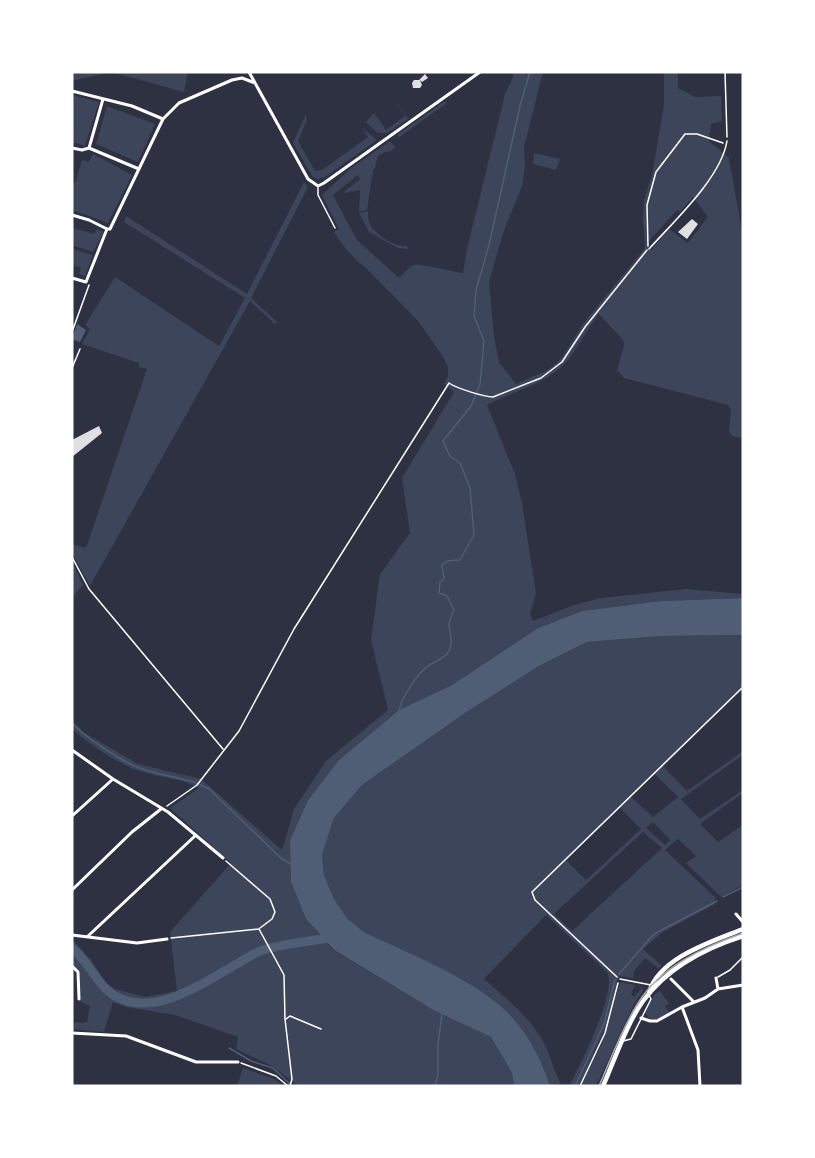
<svg xmlns="http://www.w3.org/2000/svg" width="815" height="1158" font-family="Merriweather,serif">
  <rect width="100%" height="100%" fill="#2d3142"/>
  <!-- green -->
  <path fill="#3c4559" fill-rule="evenodd" d="M72,72H110L72,81Z
    M111,72H188L184,92Z
    M513,72H543L524,147L525,167L522,186L503,233L489,282L494,336L499,362L516,384L546,371L557,363L565,353L583,324L645,248L643,219L644,200L652,175L664,105V72H678V88L695,97L721,96L722,121L711,124L709,141L729,158L743,237V438L732,436L729,432L731,410L728,405L624,378L617,370L624,346L623,340L599,314C587,329 579,346 568,360C548,384 513,391 487,405L515,474L522,503L536,593L530,614L533,621L574,605L601,598L686,589L743,594V598L661,601L582,611L538,628L452,685L399,710L339,760L308,800L290,840L291,882L306,919L333,950L435,1011L491,1037L512,1073L514,1086H298L272,1066L236,1049L238,1037L175,1015L126,1007L113,1002L104,1032L72,1029V1023L87,1022L90,1006L79,1001L80,972L72,963V939L92,961L106,983L115,989L145,997L177,991L170,932L231,863L170,808L199,788C181,778 159,778 140,771C119,764 87,744 72,728V720L83,732L138,764L201,779L282,850L294,809L326,761L388,710L371,640L380,574L410,533L402,478L454,392L444,384L448,376V367L442,355L418,321L365,267C352,257 342,246 334,232L339,229L322,195L351,168L390,141L395,147L391,151L385,152L378,156L375,168L373,170L367,210L359,212L360,190L343,193L360,179L358,175L333,195L357,240L399,278C403,274 409,267 414,265C420,263 454,272 463,273L467,249L505,94L513,77ZM693,197L708,217L688,243L669,229L651,250L649,249L648,242L677,210L680,212Z
    M72,95L99,102L85,146L72,142Z
    M395,99L408,119L387,133H378L366,122L374,113L386,130L405,116Z
    M445,101L447,103L398,138V134Z
    M107,106L155,124L138,162L96,144Z
    M306,114L307,120L298,141L315,171L322,170L368,137L362,128L377,140L325,177L317,179L312,176L293,143Z
    M534,153L560,159L556,170L533,164Z
    M93,154L132,175L108,223L72,210V182L75,183L82,160L89,162Z
    M304,182L308,187L251,298L277,322L275,324L250,301L90,586L72,553V544L86,548L147,369L139,367V363L82,344L90,329L85,325L115,277L219,346L245,298L124,222L126,216L247,294Z
    M368,211C368,215 368,219 369,222C373,234 396,248 407,246L408,249L398,248L369,232L359,213Z
    M72,228L94,234L97,229L104,232L93,252L72,245Z
    M72,249L93,255L85,276L79,274L81,268L72,265Z
    M72,561L83,585L72,598Z
    M743,635V689L663,766L687,791L743,751V755L681,799L700,819L743,790V793L700,824L718,842L743,825V885L721,897L686,863L696,856L678,839L665,850L715,897V904L663,932L643,949L662,966L658,968L645,958L634,971L633,978L620,976L618,979L607,1024L579,1086H569C579,1067 618,991 607,972L546,915L484,979C506,998 530,1017 544,1043C551,1057 554,1072 562,1086H550C542,1061 530,1037 512,1017C480,981 408,953 364,932L348,919L334,899L324,875L322,855L334,818L362,785L468,711L539,666L587,642L660,636ZM655,774L678,797L653,817L631,797ZM620,808L641,829L586,880L566,860ZM653,822L670,840L665,845L646,828ZM643,832L662,848L572,931L554,914Z
    M620,982L635,985L631,994L634,997L641,989L638,985L641,987L643,991L634,1004L596,1086H581L602,1043Z
    M660,991L669,1004L665,1006L670,1013L658,1019L650,1020L645,1012L654,995Z
    M243,1068L274,1079L284,1086H237Z"/>
  <!-- water -->
  <path fill="#4f5d75" d="M77,324L86,330L80,342L72,339Z
    M743,598V635L660,636L587,642L539,666L468,711L362,785L334,818L322,855L324,875L334,899L348,919L364,932C408,953 480,981 512,1017C530,1037 542,1061 550,1086H514L512,1073L491,1037L435,1011L334,950L306,919L291,882L290,840L308,800L339,760L399,710L452,685L538,628L582,611L661,601Z"/>
  <g fill="none" stroke-linecap="round" stroke-linejoin="round">
    <!-- stream -->
    <path stroke="#4f5d75" stroke-width="1.5" d="M72,320L73,318
      M72,573V585
      M399,710C402,697 419,670 431,664C438,660 444,659 449,651C454,641 449,633 449,623C450,619 452,614 454,610L447,596L439,593L440,582L444,579L442,565L447,561L460,560L474,535L470,488L460,463L450,456L443,441L471,406L480,384L484,341L474,316L476,290L489,245L520,106L530,72
      M72,723C86,738 122,762 142,769C165,777 188,777 209,789L281,858L291,864
      M723,897L743,887
      M619,974L654,934L717,901
      M229,1048L251,1061L273,1068L292,1086
      M434,1086L438,1076V1045L442,1013
      M575,1086L604,1024L615,980"/>
    <!-- river -->
    <path stroke="#4f5d75" stroke-width="9" d="M72,948C88,961 98,986 115,996C153,1018 202,984 235,965C244,960 253,953 263,950C286,943 312,941 336,937"/>
  </g>
  <!-- building -->
  <path fill="#e0e0e3" d="M425,74L428,78L422,82L420,80L422,85L420,88H413L412,83L414,80H419Z
    M692,219L698,224L687,239L678,232Z
    M99,426L102,433L72,457V440Z"/>
  <g fill="none" stroke-linecap="round" stroke-linejoin="round">
    <!-- path -->
    <path stroke="#fff" stroke-width="1.5" d="M725,72L727,137
      M648,246L647,205L656,172L685,134H697L723,143
      M72,332L89,285
      M72,557L89,589L223,749
      M167,806L197,785L239,731L294,629L449,383C456,388 484,397 493,397L541,378L562,362L585,327L647,250
      M226,861L270,899L275,912L272,919L260,928
      M259,929L284,975L285,1019L292,1079L290,1086
      M171,938L259,929
      M617,977L535,900L532,892L743,687
      M718,977L730,970L743,957
      M286,1019L290,1016L321,1029
      M241,1063L276,1076L288,1086
      M580,1086L605,1033L618,983"/>
    <!-- service -->
    <path stroke="#fff" stroke-width="1.5" d="M318,188V195L335,228
      M649,249C674,221 721,178 727,141
      M72,368L80,349
      M620,979L651,985
      M623,1041L631,1039L651,999L649,995"/>
    <!-- minor -->
    <path stroke="#fff" stroke-width="3" d="M249,72L308,179L318,186L324,183L480,72
      M72,91L132,106L163,119
      M72,148L82,150L89,148L139,169
      M89,148L103,99
      M72,215L89,220L107,229
      M72,278L86,282L107,229H110L163,119L179,103L232,80L242,78L255,83
      M72,750L113,779L168,812L223,858
      M72,816L113,779
      M72,890L132,832L161,809
      M736,914L743,922
      M72,935L137,943L167,939
      M87,937L196,835
      M72,966L78,972L79,999
      M716,978L718,989
      M671,979L694,1002
      M682,1007L698,1050L700,1086
      M641,1018L650,1021H657L682,1007L705,998L718,989L743,985
      M72,1033L126,1036L196,1062H238"/>
    <!-- secondary -->
    <path stroke="#fff" stroke-width="4.5" d="M649,993C658,958 713,941 743,929
      M603,1086C615,1059 626,1025 643,1001C667,968 705,948 743,936"/>
    <!-- tram -->
    <path stroke="#abadb3" stroke-width="1.5" d="M599,1086C611,1059 622,1028 638,1003C661,966 704,947 743,933"/>
  </g>
  <!-- border -->
  <rect width="815" height="1158" fill="none" stroke="#ffffff" stroke-width="147"/>
</svg>
